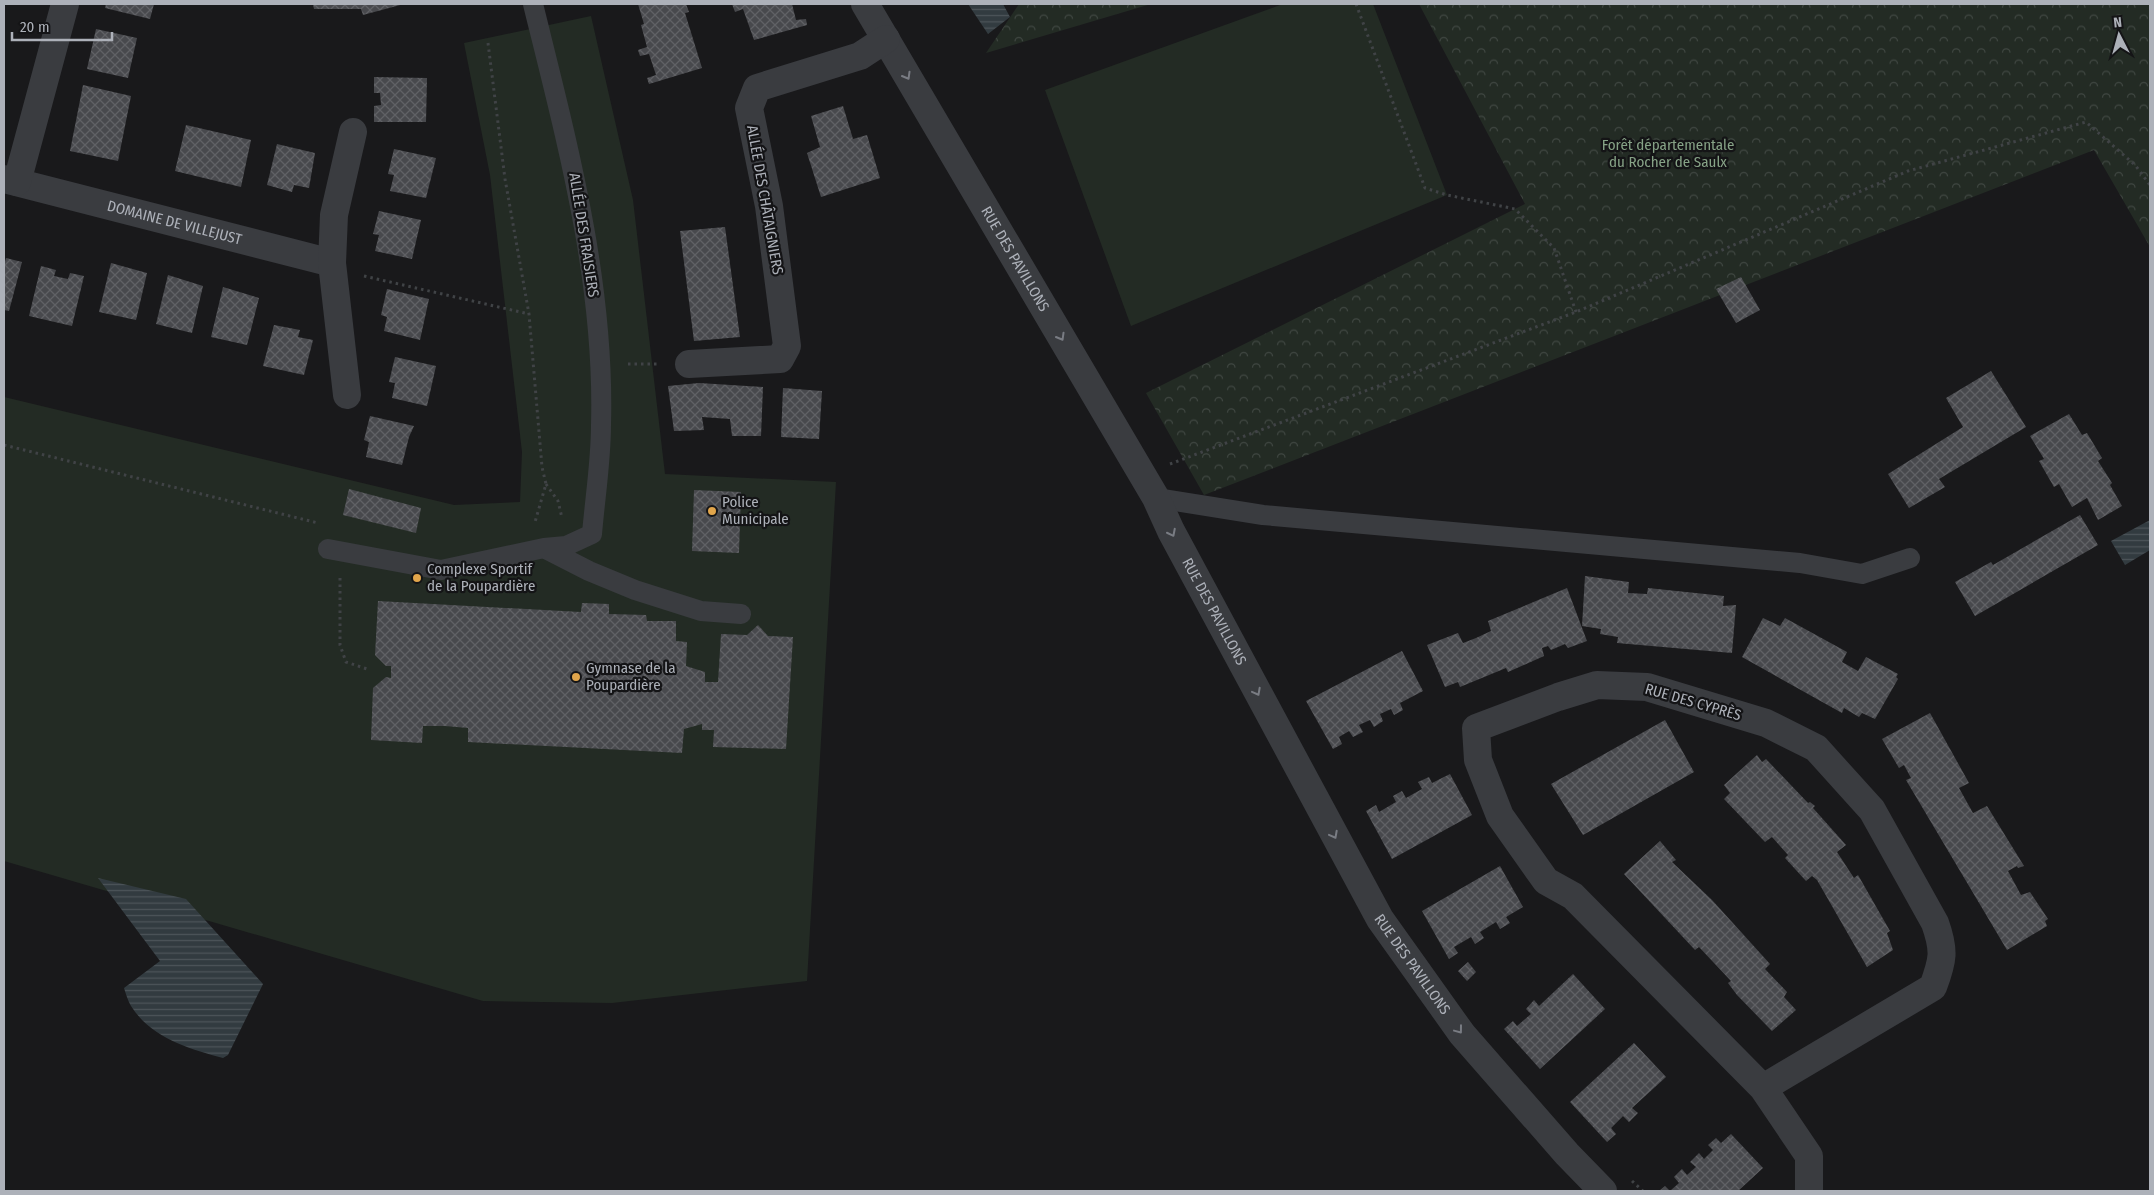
<svg xmlns="http://www.w3.org/2000/svg" width="2154" height="1195" font-family="'Fira Sans Condensed',sans-serif">
  <defs>
    <pattern id="forest-crowns" width="20" height="18" patternUnits="userSpaceOnUse" patternTransform="scale(1.25)"><rect width="20" height="18" fill="#232b24"/><path d="M2 6a3 3 0 1 1 6 0M12 15a3 3 0 1 1 6 0" fill="none" stroke="#404742"/></pattern>
    <pattern id="water-rules" width="6" height="5" patternUnits="userSpaceOnUse" patternTransform="scale(1.25)"><rect width="6" height="5" fill="#323b40"/><path d="M0 2.5h6" fill="none" stroke="#4d555a"/></pattern>
    <pattern id="building-cross-hatch" width="8" height="8" patternUnits="userSpaceOnUse" patternTransform="scale(1.25)"><rect width="8" height="8" fill="#48494d"/><path d="M0 0l8 8M0 8l8-8" fill="none" stroke="#606165"/></pattern>
  </defs>
  <rect width="100%" height="100%" fill="#19191b"/>
  <!-- forest -->
  <path fill="url(#forest-crowns)" d="M1019,4H1151L986,53Z
    M1419,4H2150V247L2094,150L1204,495L1146,393L1525,204Z"/>
  <!-- pitch -->
  <path fill="#232b24" d="M1283,4H1373L1447,195L1131,326L1045,90Z
    M591,16L633,200L665,474L836,482L807,981L612,1003L483,1001L4,861V397L454,505L520,502L522,452L490,175L464,43Z"/>
  <!-- water -->
  <path fill="url(#water-rules)" d="M968,4H1003L1010,17L988,34Z
    M2150,520V550L2125,565L2111,541Z
    M98,878L186,899L263,984L228,1055L223,1058C190,1049 151,1038 131,1006C128,1001 126,994 124,988L160,961Z"/>
  <!-- building -->
  <path fill="url(#building-cross-hatch)" d="M106,4H154L150,19L105,8Z
    M313,4H404L363,15L361,9H314Z
    M638,4H686L689,12L685,13L702,68L649,84L647,78L656,75L649,54L640,56L638,50L647,47L641,25L644,24Z
    M732,4H792L796,20L806,19L807,25L754,40L743,9L735,12Z
    M96,29L137,38L128,78L87,69Z
    M374,77L427,78L426,122H374V106L381,105L380,93H374Z
    M83,85L131,96L118,161L70,151Z
    M843,106L853,139L867,135L880,178L821,197L807,153L820,147L811,116Z
    M186,125L251,140L241,187L175,171Z
    M277,144L315,153L309,188L294,185L292,192L267,185Z
    M394,149L436,158L426,198L390,191L394,175L388,174Z
    M379,211L421,220L412,259L375,251L379,235L373,234Z
    M725,227L740,337L694,341L680,231Z
    M6,258L22,262L9,311L4,310V265Z
    M111,263L147,273L136,320L99,312Z
    M41,266L56,270L54,276L68,279L70,273L84,276L72,326L29,316Z
    M168,275L203,286L192,333L156,324Z
    M1741,277L1760,310L1736,323L1716,289Z
    M223,287L259,298L247,345L211,337Z
    M387,289L429,299L420,340L384,331L387,317L381,315Z
    M274,325L300,330L298,337L313,340L304,375L263,366Z
    M395,357L436,366L427,406L392,398L395,383L389,382Z
    M1991,371L2026,427L1939,479L1945,487L1909,508L1888,474L1963,427L1946,398Z
    M699,383L763,387L761,436H732L730,419L702,417L704,430L674,431L668,386Z
    M783,388L822,391L819,439L781,437Z
    M2069,414L2082,435L2087,433L2102,458L2098,461L2112,483L2110,485L2122,506L2098,520L2087,498L2072,507L2059,484L2054,487L2039,461L2044,459L2030,436Z
    M370,416L414,426L409,437L402,465L366,457L369,442L364,440Z
    M349,489L421,508L416,533L343,515Z
    M694,490L741,492L739,553L692,551Z
    M2080,515L2098,545L1975,616L1955,582L1991,562L1993,565Z
    M1585,576L1629,582L1628,593L1647,594L1648,588L1724,596L1723,606L1736,605L1732,653L1617,643L1618,637L1600,634L1601,629L1582,626Z
    M1567,588L1587,641L1568,648L1565,644L1551,650L1548,646L1542,648L1544,656L1508,672L1506,668L1460,687L1458,682L1445,687L1427,645L1458,633L1463,643L1476,638L1491,631L1488,621Z
    M378,601L581,612L582,603L609,604V614L646,615L647,621H676V641L687,642L686,666L705,672V682H718L721,634L747,635L758,625L768,636L793,637L786,749L713,747L714,730H702V724L684,729L682,753L468,742V728L445,726H423L422,743L371,740L373,688L386,677L391,678V666H386L375,655Z
    M1763,618L1780,626L1785,618L1847,652L1842,662L1858,671L1866,657L1898,674L1896,677L1898,679L1875,719L1862,713L1859,717L1844,708L1842,713L1742,657Z
    M1402,651L1423,691L1400,703L1403,710L1394,715L1391,709L1380,714L1383,721L1374,727L1370,720L1359,725L1363,732L1353,737L1349,731L1339,737L1342,744L1333,749L1306,701Z
    M1930,713L1969,783L1959,788L1973,813L1987,806L2024,866L2018,868L2017,866L2008,871L2021,895L2030,892L2048,919L2045,921L2047,926L2007,950L1906,780L1911,778L1904,765L1899,768L1882,739Z
    M1665,720L1694,772L1583,835L1551,784Z
    M1757,755L1762,762L1766,759L1808,803L1810,802L1815,806L1813,808L1846,845L1837,852L1854,878L1858,875L1890,931L1887,933L1893,950L1867,967L1817,880L1812,876L1806,881L1785,858L1788,855L1772,837L1765,842L1724,799L1730,793L1724,785Z
    M1450,774L1472,815L1392,859L1366,811L1376,805L1379,812L1396,802L1393,796L1402,791L1406,798L1422,789L1418,782L1429,777L1432,783Z
    M1660,841L1676,860L1672,862L1712,900L1770,964L1765,969L1787,992L1784,997L1796,1010L1772,1031L1737,995L1728,983L1731,981L1699,947L1695,950L1624,874Z
    M1500,866L1523,907L1506,917L1510,923L1500,929L1496,922L1480,932L1484,938L1475,944L1471,937L1454,947L1458,953L1449,959L1422,911Z
    M1468,962L1476,972L1467,981L1458,971Z
    M1573,974L1605,1009L1540,1069L1504,1029L1513,1021L1517,1026L1531,1014L1526,1009L1534,1000L1539,1006Z
    M1634,1043L1666,1077L1632,1108L1638,1113L1629,1122L1623,1116L1611,1128L1616,1134L1607,1142L1570,1102Z
    M1731,1134L1763,1168L1738,1191H1659L1665,1186L1670,1191L1679,1183L1674,1177L1682,1169L1687,1175L1696,1167L1690,1162L1699,1153L1704,1159L1713,1150L1708,1145L1716,1138L1721,1143Z"/>
  <g fill="none" stroke-linecap="round" stroke-linejoin="round">
    <!-- path -->
    <path stroke="#404346" stroke-width="3" stroke-dasharray="2.5 4" stroke-linecap="butt" d="M1356,4L1425,188L1447,195L1515,209L1554,248L1576,312
      M488,43L505,179L529,314L542,467L546,484L535,522
      M364,276L529,314
      M628,364H660
      M4,445L318,523
      M1170,464L1576,312L1908,171L2086,122L2135,165L2150,185
      M546,484L558,501L562,518
      M340,578V645L346,662L370,670
      M1632,1181L1643,1191"/>
    <!-- lane -->
    <path stroke="#3a3c40" stroke-width="20" d="M1156,498L1263,515L1800,563L1862,574L1910,558
      M544,548L589,571L635,590L701,611L741,614
      M328,549L441,570L544,548L566,546L592,534C595,498 601,461 601,425C605,281 567,142 533,4"/>
    <!-- street -->
    <g stroke="#3a3c40" stroke-width="28">
      <path id="s1" d="M865,4L1156,498L1171,531L1380,919L1462,1034L1567,1154L1603,1191"/>
      <path id="s2" d="M4,179L332,263"/>
      <path d="M17,182L65,4"/>
      <path d="M689,364L780,359L787,346L769,206L749,108L757,88L860,56L886,39"/>
      <path d="M347,395L332,263L334,215L353,132"/>
      <path d="M1763,1088L1933,987C1943,960 1945,951 1935,923L1872,810L1816,748L1766,723L1647,687L1597,685L1558,697L1476,728L1478,760L1500,816L1546,881L1573,896L1763,1088L1809,1156V1191"/>
    </g>
  </g>
  <!-- one-way arrows -->
  <defs><path id="oneway-chevron" d="M-2-3.5L2.5 0L-2 3.5" fill="none" stroke-width="1.6" stroke-linecap="round" stroke-linejoin="round" transform="scale(1.25)"/></defs>
  <g stroke="#797c83">
    <use href="#oneway-chevron" transform="translate(907 76) rotate(60)"/>
    <use href="#oneway-chevron" transform="translate(1061 337) rotate(60)"/>
    <use href="#oneway-chevron" transform="translate(1172 533) rotate(63)"/>
    <use href="#oneway-chevron" transform="translate(1257 692) rotate(62)"/>
    <use href="#oneway-chevron" transform="translate(1334 835) rotate(62)"/>
    <use href="#oneway-chevron" transform="translate(1459 1030) rotate(53)"/>
  </g>
  <!-- markers -->
  <g fill="#e1a54b" stroke="#141416" stroke-width="2">
    <circle cx="712" cy="511" r="5"/>
    <circle cx="417" cy="578" r="5"/>
    <circle cx="576" cy="677" r="5"/>
  </g>
  <g text-anchor="middle" dominant-baseline="central" stroke-width="4.5" stroke-linejoin="round" paint-order="stroke">
    <!-- park labels -->
    <g font-size="15" fill="#86a286" stroke="#141416">
      <text x="1668" y="145">Forêt départementale<tspan x="1668" dy="17">du Rocher de Saulx</tspan></text>
    </g>
    <!-- street labels -->
    <g font-size="15" fill="#adb1b9" stroke="#141416">
      <text transform="translate(765 200) rotate(80)">ALLÉE DES CHÂTAIGNIERS</text>
      <text stroke="none"><textPath href="#s2" startOffset="176">DOMAINE DE VILLEJUST</textPath></text>
      <text transform="translate(584 235) rotate(81)">ALLÉE DES FRAISIERS</text>
      <text stroke="none"><textPath href="#s1" startOffset="296">RUE DES PAVILLONS</textPath></text>
      <text stroke="none"><textPath href="#s1" startOffset="701">RUE DES PAVILLONS</textPath></text>
      <text transform="translate(1693 702) rotate(16)">RUE DES CYPRÈS</text>
      <text stroke="none"><textPath href="#s1" startOffset="1106">RUE DES PAVILLONS</textPath></text>
    </g>
    <!-- poi labels -->
    <g font-size="15" fill="#adb1b9" stroke="#141416" text-anchor="start">
      <text x="722" y="502">Police<tspan x="722" dy="17">Municipale</tspan></text>
      <text x="427" y="569">Complexe Sportif<tspan x="427" dy="17">de la Poupardière</tspan></text>
      <text x="586" y="668">Gymnase de la<tspan x="586" dy="17">Poupardière</tspan></text>
    </g>
  </g>
  <!-- border -->
  <rect width="2154" height="1195" fill="none" stroke="#adb1b9" stroke-width="10"/>
  <!-- north arrow -->
  <g transform="translate(2119 35) rotate(354)" stroke="#141416" stroke-width="4" paint-order="stroke">
  <path d="M0-4L9 19L0 12L-9 19Z" fill="#adb1b9"/>
  <text y="-8" font-size="14" font-weight="bold" text-anchor="middle" fill="#adb1b9">N</text>
  </g>
  <!-- scale -->
  <path d="M12 32v8h100v-8" fill="none" stroke="#adb1b9" stroke-width="2.5"/>
  <text x="20" y="32" font-size="15" fill="#adb1b9" stroke="#141416" stroke-width="4" paint-order="stroke">20 m</text>
</svg>
